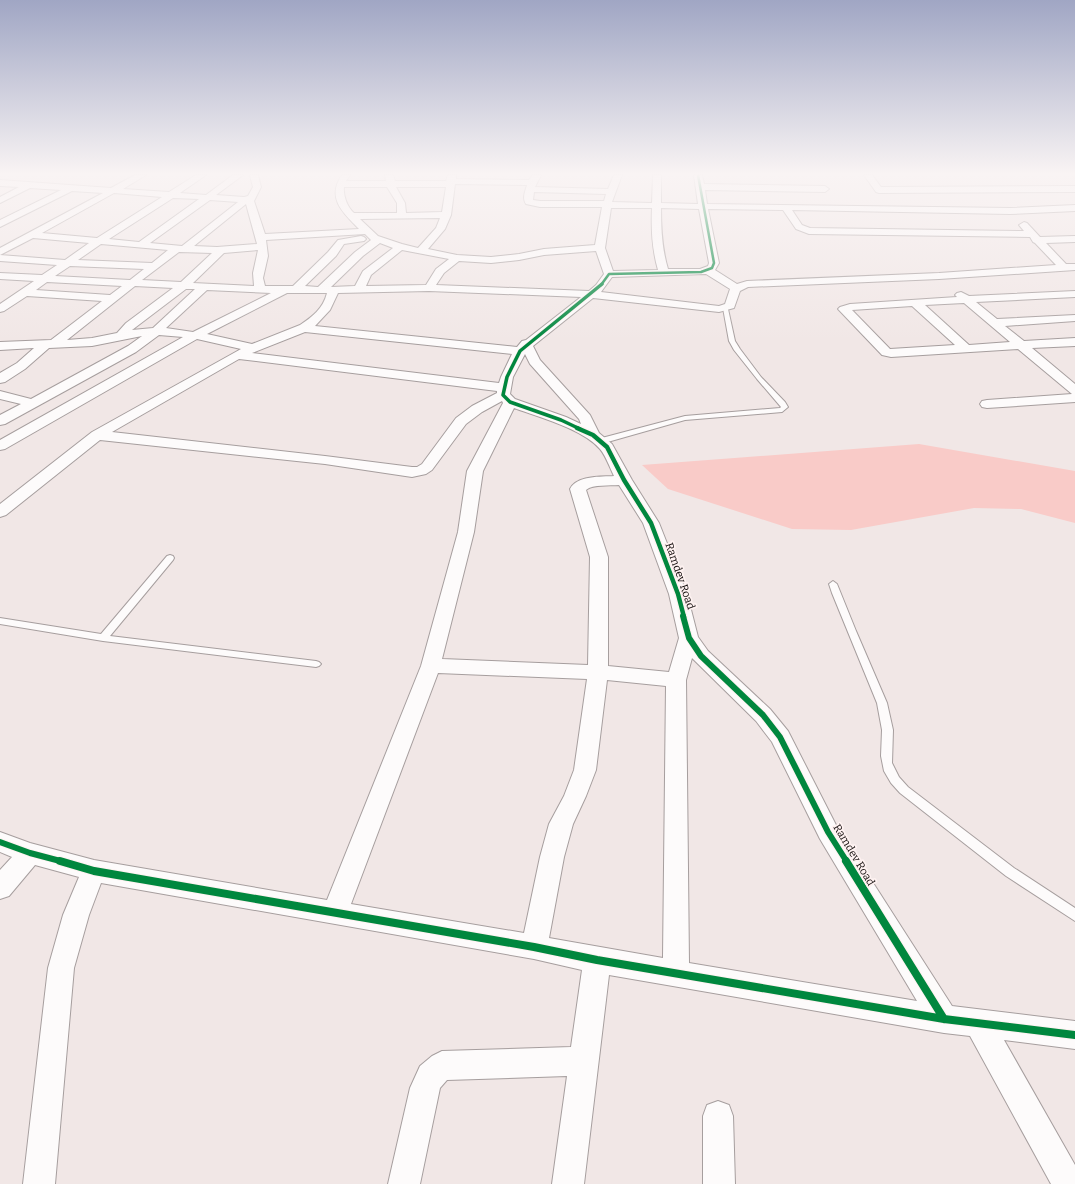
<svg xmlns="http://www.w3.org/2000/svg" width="1075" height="1184" font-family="Bitter,serif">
  <rect width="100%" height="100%" fill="#f1e7e6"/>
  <!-- green -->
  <path fill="#f9cbc8" d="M919,444L1075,471V523L1021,509L974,508L851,530L792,529L668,489L642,465Z"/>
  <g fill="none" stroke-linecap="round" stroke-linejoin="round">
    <defs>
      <path id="lane" d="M723,308L728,309L735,341L740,349L761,377L785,402L788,407L782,412L685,420L604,443H598V439L685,416L780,408L781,407L757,379L734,350L729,341Z
        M170,555L173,556L174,558L173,560L110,636L316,661L319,662L321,664L319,666L316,667L103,641L0,624V618L101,634L167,556Z
        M833,581L837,584L856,631L887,703L893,730L892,763L899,777L908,787L1014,868L1075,908V921L1006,876L900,793L891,783L884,771L881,756L882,730L877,703L832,593L829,584Z"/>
      <path id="street" d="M135,175H146L123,189L169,192L196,175H206L180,193L206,195L233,175H243L216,195L244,197L248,196L253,187L250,175H258L261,187L254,201L265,234L359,229C343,213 326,198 342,175H350L346,181H386L385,175H393L395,181H446L448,175H456V179L529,180L533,175H541L535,187L608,189L614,175H622L612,202L652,203L653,175H661V203L698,204L694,175H702L704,184L825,186L829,189L825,192L705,190L707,204L1010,208L1075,205V211L1010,214L792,210L802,225L810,228L1024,231L1019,225L1024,222L1027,223L1040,237L1075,236V242L1046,243L1066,264H1075V270L939,279L748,287L740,291L734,308L719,312L593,298L533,346L540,360L590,415L599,433L612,444L632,480L659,523L687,594L698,637L708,651L770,709L788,731L836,825L952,1006L1075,1021V1049L1004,1040L1075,1165V1184H1051L970,1036L944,1033L609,975L584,1184H552L567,1076L447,1080L440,1088L420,1184H388L410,1088L420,1066L432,1056L442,1051L571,1047L582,970L534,959L101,883L89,915L74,968L55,1184H23L48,968L63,915L79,877L35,865L9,896L0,899V870L12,857L0,852V832L30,843L94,860L327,900L421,666L458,532L467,471L503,403L502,401L482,412L466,424L432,470L426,474L412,477L325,464L100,440L6,515L0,517V504L92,432L241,349L197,339L5,449L0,450V440L183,337L159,335L136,352L5,424L0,425V415L21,404L0,399V391L31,399L128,346L142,336L92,346L49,348L25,369L5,382L0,383V373L17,363L34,348L0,350V342L51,340L102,301L27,296L4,311L0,312V304L34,281L0,279V273L42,275L57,265L0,261V248L103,193L72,191L0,227V220L61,190L30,188L0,203V197L19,187L0,186V180L111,188ZM455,184L527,185C525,192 522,198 526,204L540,207H602L595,245L544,249L519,254L491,257L457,255L428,249L445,229L451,215ZM344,187H387L397,203V213H354C347,207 343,195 344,187ZM396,187H446L442,212L406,213L405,203ZM534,192L606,194L604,201H540L533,200ZM114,193L162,197L97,238L42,233ZM173,198L199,199L139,242L109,239ZM210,200L238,202L182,246L150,243ZM246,204L257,244L217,247L194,246ZM611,208H652C651,230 652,249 658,270L613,271L605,248ZM661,208L699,209L709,263L708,266L700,269H668C662,249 661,230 661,208ZM708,209L783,210L796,229L809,234L1030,237L1033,242L1035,243L1056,265L939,273L747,281L737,284L715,270L719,263ZM440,218L436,228L418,248L402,244L378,236L360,219ZM365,234L371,240L355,252L318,287L305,286L336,256L344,244L364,241L366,239L364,237L361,236L338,240L328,252L293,286H265L263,278L268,256L266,240ZM33,238L89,243L65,260L0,255ZM380,243L393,248L363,271L355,286L331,287L363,256ZM101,244L168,250L152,263L78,260ZM258,250L253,273L254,286L193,283L224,253ZM402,250L449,259L436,269L426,285L366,286L371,275ZM596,251L604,274L596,285L589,291L436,285L444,273L459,261L491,263L519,260L544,255ZM179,252L212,253L181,282L142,280ZM70,266L144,269L130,280L55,276ZM706,274L730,289L725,304L719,306L601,292L612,277ZM47,282L122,286L110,295L36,290ZM135,286L173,288L126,323L117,333L92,338L67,340ZM186,289H195L153,328L132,330ZM207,290L271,293L193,332L166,328ZM429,291L581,297L526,340L522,341L517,347L315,326L330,310L338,293ZM287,293H327C323,309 312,317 300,325L252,344L207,334ZM305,332L512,354L501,377L499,383L252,353ZM525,354L530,364L579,419L581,424L566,417L515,399L510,394L513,377ZM239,359L497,391V393L472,406L456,418L422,464L417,467H412L325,456L112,432ZM514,408C539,417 583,429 600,449C606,456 610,468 614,476C601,477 577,475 570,489L590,557L588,665L442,659L474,532L483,471ZM619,485L643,523L669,594L679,638L669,672L608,666V557L586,490C593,484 610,486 619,485ZM692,658L756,721L772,742L820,839L917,1001L689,963L686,680ZM438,673L587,679L574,770L564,796L549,824L540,857L524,933L351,904ZM607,680L666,686L663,958L549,938L564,857L573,824L586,796L596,770Z
        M864,175H872L881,187L1075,186V192L879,193L876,192Z
        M1075,291V297L976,302L997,319L1075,315V321L1005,326L1024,341L1075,338V346L1032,348L1075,384V402L987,408L982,407L980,404L982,401L987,400L1072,394L1018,349L891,357L882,355L838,309L840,307L850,304L957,297L955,295L957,293L961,292L969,296ZM964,303L1010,342L969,345L925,305ZM912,306L955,345L890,349L852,310Z
        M718,1101L729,1105L733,1116L735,1184H703V1116L707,1105Z"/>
    </defs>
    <!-- lane casing -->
    <use href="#lane" stroke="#a69e9e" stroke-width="2"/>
    <!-- street casing -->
    <use href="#street" stroke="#a69e9e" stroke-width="2"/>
    <!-- lane -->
    <use href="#lane" fill="#fdfbfb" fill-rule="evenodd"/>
    <!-- street -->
    <use href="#street" fill="#fdfbfb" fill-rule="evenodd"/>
    <defs>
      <path id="cycleway-far4" d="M601,285L609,274L701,272L712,268L714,263L698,175"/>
      <path id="cycleway-far3" d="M580,429L561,420L510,402L503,395L507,377L520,351L602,284"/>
      <path id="cycleway-far2" d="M577,428L593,435L607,447L624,480L651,523L678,594L684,617"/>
      <path id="cycleway-far1" d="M683,616L689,638L701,656L763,715L780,737L828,832L847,862
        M0,842L30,853L64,862"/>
      <path id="cycleway" d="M60,861L94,871L534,947L597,960L944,1019L1075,1035
        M846,861L944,1019"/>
    </defs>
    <!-- cycleway-far4 casing -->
    <use href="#cycleway-far4" stroke="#fef2f1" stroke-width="4"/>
    <!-- cycleway-far3 casing -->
    <use href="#cycleway-far3" stroke="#fef2f1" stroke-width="5"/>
    <!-- cycleway-far2 casing -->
    <use href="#cycleway-far2" stroke="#fef2f1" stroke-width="7"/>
    <!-- cycleway-far1 casing -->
    <use href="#cycleway-far1" stroke="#fef2f1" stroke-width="8"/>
    <!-- cycleway casing -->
    <use href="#cycleway" stroke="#fef2f1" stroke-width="10"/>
    <!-- cycleway-far4 -->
    <use href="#cycleway-far4" stroke="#00873e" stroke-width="2.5"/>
    <!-- cycleway-far3 -->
    <use href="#cycleway-far3" stroke="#00873e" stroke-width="3.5"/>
    <!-- cycleway-far2 -->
    <use href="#cycleway-far2" stroke="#00873e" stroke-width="4.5"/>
    <!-- cycleway-far1 -->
    <use href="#cycleway-far1" stroke="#00873e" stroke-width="6"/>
    <!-- cycleway -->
    <use href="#cycleway" stroke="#00873e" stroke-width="8"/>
  </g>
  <!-- sky -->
  <linearGradient id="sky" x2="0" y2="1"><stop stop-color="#a0a6c4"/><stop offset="0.51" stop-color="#f9f4f4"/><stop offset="1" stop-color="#f9f4f4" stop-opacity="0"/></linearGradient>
  <rect width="1075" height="341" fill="url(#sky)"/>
  <g text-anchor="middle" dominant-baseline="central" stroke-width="3.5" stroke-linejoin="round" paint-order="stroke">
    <!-- street labels -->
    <g font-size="11" fill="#120c0b" stroke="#fef2f1">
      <text transform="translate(680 576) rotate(71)">Ramdev Road</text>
      <text transform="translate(854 855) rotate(59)">Ramdev Road</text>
    </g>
  </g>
</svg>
